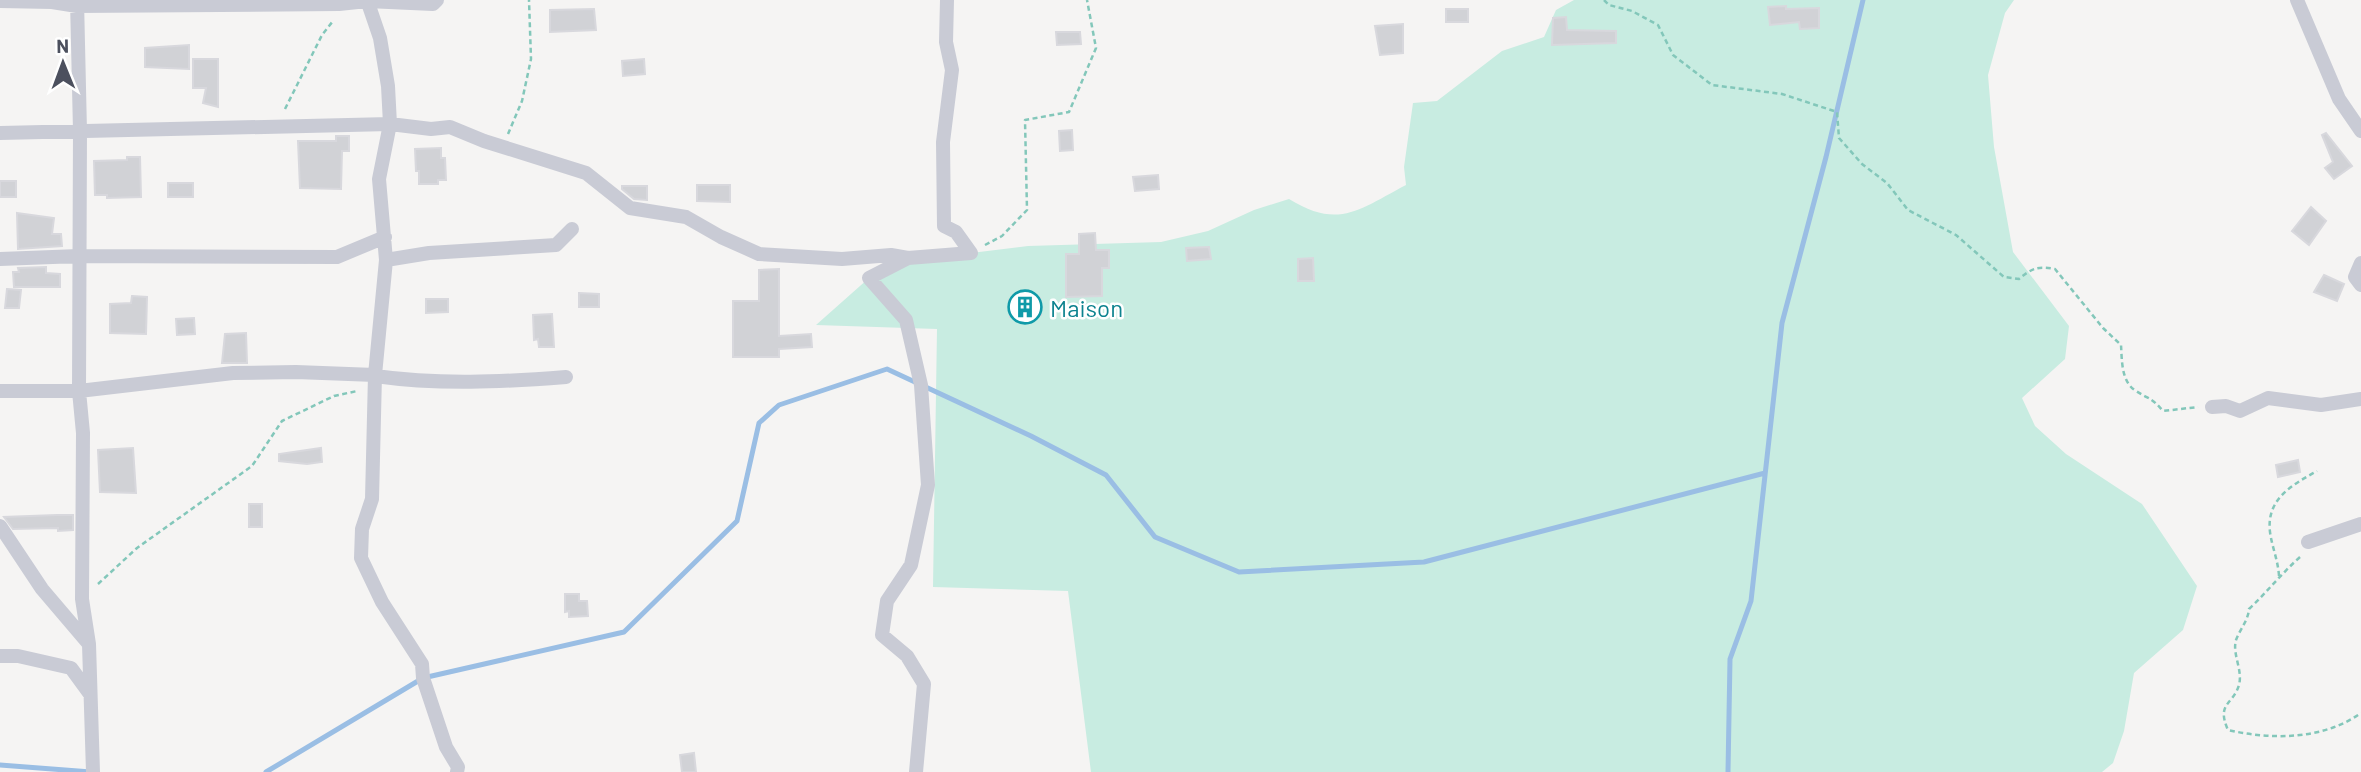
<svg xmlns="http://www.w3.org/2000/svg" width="2361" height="772" font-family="Barlow,sans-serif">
  <rect width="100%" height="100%" fill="#f5f4f3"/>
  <!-- green -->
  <path fill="#c8ece1" d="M1574,0H2014L2005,13L1988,75L1994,147L2013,252L2069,326L2065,359L2022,398L2035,426L2066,454L2142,504L2197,586L2183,630L2134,673L2124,731L2113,763L2102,772H1091L1068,591L933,587L937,329L816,325L869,278L908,258L971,253L1028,246L1161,242L1208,231L1254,210L1289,199C1339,230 1360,209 1406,185L1404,167L1413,103L1437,101L1502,51L1544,37L1556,10Z"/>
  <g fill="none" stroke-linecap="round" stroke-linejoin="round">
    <!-- stream -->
    <path stroke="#9abee4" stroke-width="5" d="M0,765L91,772
      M266,772L423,678L624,632L737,521L759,423L779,405L887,369L1031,436L1106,475L1155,537L1239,572L1424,562L1765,473
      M1728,772L1730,659L1751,601L1782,323L1826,157L1863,0"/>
  </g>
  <!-- building -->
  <path fill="#d1d2d6" stroke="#d8d8dd" stroke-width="2" d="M1786,6V9L1819,8V28L1800,29L1799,22L1770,25L1768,7Z
    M594,9L596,30L550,32V10Z
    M1446,9H1468V22H1446Z
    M1566,17L1567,30L1616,31V43L1552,45L1553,18Z
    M1403,24V53L1380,55L1375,26Z
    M1056,32H1080L1081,44L1057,45Z
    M189,45V69L145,67V48Z
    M193,59H218V107L203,103L206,88H193Z
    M644,59L645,74L623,76L622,61Z
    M1072,130L1073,150L1060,151L1059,131Z
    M2326,133L2352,166L2334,179L2325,168L2333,162L2322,135Z
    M336,136H349V151H342L341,189L300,188L298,141H336Z
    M441,148V158H445L446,180H438V184H419V171H416L415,149Z
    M127,157H140L141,197L107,198V195H95L94,161L127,160Z
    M1158,175L1159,189L1135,191L1133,177Z
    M0,181H16V197H0Z
    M168,183H193V197H168Z
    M697,185H730V202L697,201Z
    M622,186H647V200L634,199L622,189Z
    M2311,207L2326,221L2309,245L2292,231Z
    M17,213L54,218L52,234H61L62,246L18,249Z
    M1095,233L1096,250H1109V268H1102V296L1066,297V254H1079V234Z
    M1209,247L1211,259L1187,261L1186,248Z
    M1313,258L1314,281H1298V259Z
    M46,267V273L60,274V287H14L13,272H19L18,268Z
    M779,269V336L811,334L812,347L779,349V357H733V301H759V270Z
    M2324,275L2344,284L2337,301L2314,292Z
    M7,289L21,290L19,308H5Z
    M579,293L599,294V307H579Z
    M132,296L147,297L146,334L110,333V304L131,303Z
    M1040,298L1041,315L1010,317L1009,300Z
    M426,299H448V312L426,313Z
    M552,314L554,347H539L538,339L534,340L533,315Z
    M194,318L195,334L177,335L176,319Z
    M246,333L247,363H222L225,334Z
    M133,448L136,493L100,492L98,450Z
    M321,448L322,462L307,464L279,461V454Z
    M2298,460L2300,472L2278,477L2276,465Z
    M249,504H262V527H249Z
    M57,515H73V530L58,531V528L13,529L4,517Z
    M565,594H579V601H587L588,616L569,617V611L565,612Z
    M694,753L696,772H682L680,755Z"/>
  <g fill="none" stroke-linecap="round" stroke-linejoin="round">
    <!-- path -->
    <path stroke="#83c7ba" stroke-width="2.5" stroke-dasharray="5 3.5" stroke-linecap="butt" d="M1604,0L1609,5L1632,11L1658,25L1673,55L1712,85L1782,94L1837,112L1839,138L1862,164L1887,183L1908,210L1956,235L2004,277L2019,279C2032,268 2038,266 2055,269L2103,328L2121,345C2122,360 2121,382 2136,391C2150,400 2151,397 2163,411L2198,407
      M285,109L322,35L333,21
      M508,134L522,101L531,59L529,0
      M985,245L1002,236L1027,210L1025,120L1069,112L1096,48L1087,0
      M2300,557C2282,573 2267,592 2249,609C2248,621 2240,629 2236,640C2232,654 2243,670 2239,685C2233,705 2216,703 2228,730C2272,740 2323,740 2361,713
      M2279,576C2278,560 2272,547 2270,532C2266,499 2292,485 2317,471
      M98,584L137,548L252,466L282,421L334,396L357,391"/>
    <!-- street -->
    <path stroke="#c9cbd5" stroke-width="14" d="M77,0L80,131L79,391L233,373L296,372L375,375
      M367,0L380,38L388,86L390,124L379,179L386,260L375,375L372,499L362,529L361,558L382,602L422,664L423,678L446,747L458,767L457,772
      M2297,0L2339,99L2361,131
      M0,1L52,2L77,6L339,4L367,1L433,4L437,0
      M0,133L390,124L431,129L450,127L484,141L586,173L630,208L686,217L721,237L759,254L842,259L891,255L908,258
      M0,259L79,256L337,257L385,237
      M386,260L429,253L556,245L572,229
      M2361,263L2355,277L2361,285
      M375,376C439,385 502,382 566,377
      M0,391H79L83,433L82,599L89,644L93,772
      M2212,407L2226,406L2240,411L2268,398L2321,405L2361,399
      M0,526L42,589L88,643
      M2308,542L2361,524
      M0,656H18L71,668L90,694
      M916,772L924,684L907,656L882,635L887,601L911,565L928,485L921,385L906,320L869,278L908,258L971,253L956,232L944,226L943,142L952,70L946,42L947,0"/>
  </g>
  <!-- icons -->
  <defs>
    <symbol id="building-ring" viewBox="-11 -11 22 22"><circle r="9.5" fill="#fff" stroke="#0f9aa8" stroke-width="1.5"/><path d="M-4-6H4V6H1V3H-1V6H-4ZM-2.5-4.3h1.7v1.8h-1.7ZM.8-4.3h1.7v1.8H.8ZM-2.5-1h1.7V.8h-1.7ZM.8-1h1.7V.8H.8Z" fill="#0f9aa8"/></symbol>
  </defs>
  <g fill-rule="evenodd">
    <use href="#building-ring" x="1006" y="288" width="38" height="38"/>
  </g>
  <g text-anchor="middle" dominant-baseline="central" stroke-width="5" stroke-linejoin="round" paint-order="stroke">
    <!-- culture labels -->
    <g font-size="24" fill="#0d838f" stroke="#fff" text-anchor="start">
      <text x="1050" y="307">Maison</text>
    </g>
  </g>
  <!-- north arrow -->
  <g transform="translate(63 63) rotate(359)" stroke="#ffffff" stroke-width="5" paint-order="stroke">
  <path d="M0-5L12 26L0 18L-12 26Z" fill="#4c505e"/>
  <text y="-10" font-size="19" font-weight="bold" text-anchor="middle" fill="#4c505e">N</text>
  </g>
</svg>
